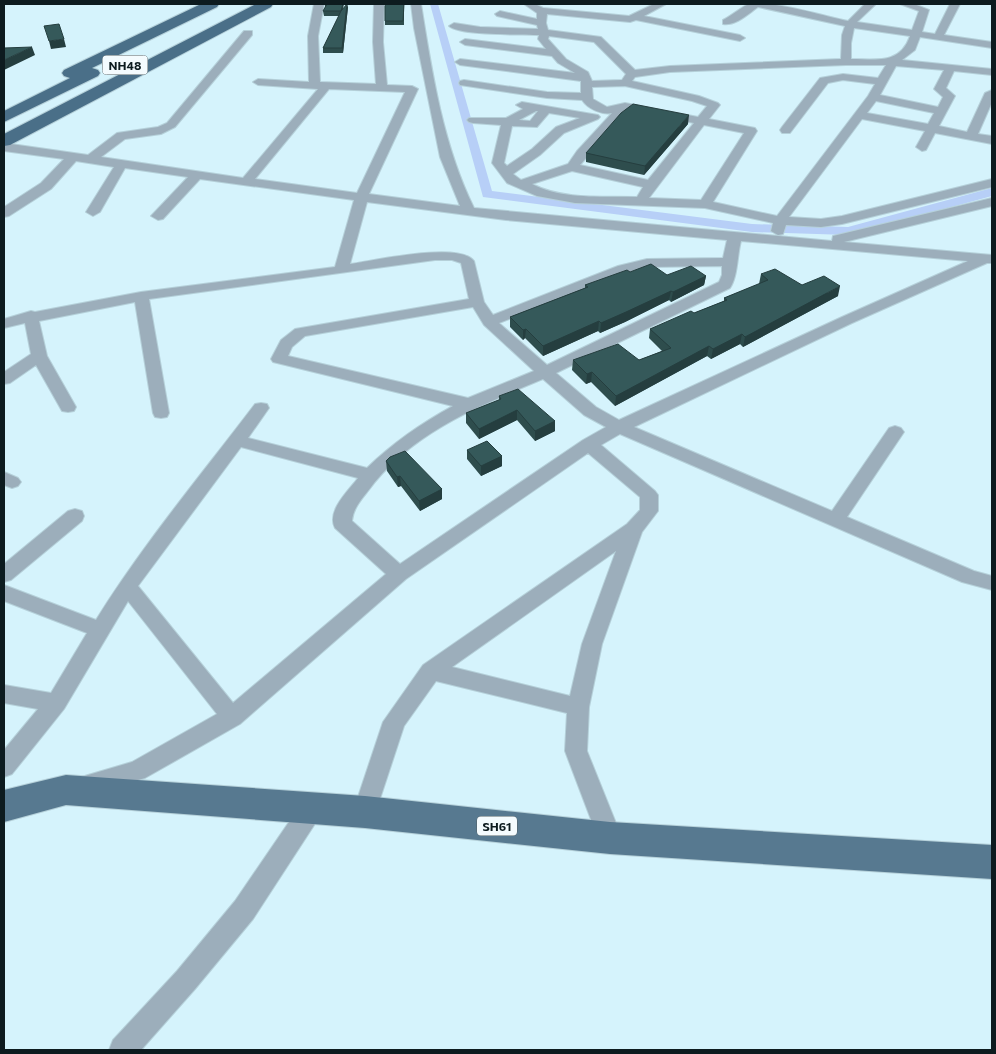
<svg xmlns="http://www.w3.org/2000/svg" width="996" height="1054" font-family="Commissioner,sans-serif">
  <rect width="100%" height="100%" fill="#d5f3fc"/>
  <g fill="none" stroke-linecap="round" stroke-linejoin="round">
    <!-- canal -->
    <path fill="#b7cff7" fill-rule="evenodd" d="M430,4H438L492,191L752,224L848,227L992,188V196L848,235L752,232L483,197Z"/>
    <defs>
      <path id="minor" d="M314,4H324L318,36L320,82L376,84L373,42L374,4H384L383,42L387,85L412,86L418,89L369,194L460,206L440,157L414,28L411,4H421C432,73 443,145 474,208L832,241L833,236L992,198V206L844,242L992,255V263H987L852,323L634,427L832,511L889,428L895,426L901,428L904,432L847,517L974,571L992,576V590L962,582L620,434L601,445L655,491L658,495V511L642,532L602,644L589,707L587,751L622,838L619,846L610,849L601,846L598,838L565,751L567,713L436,681L404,726L373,820L365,823L357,820L353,812L383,722L423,665L627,524L640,510V497L588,453L406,579L240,724L145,778L86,795L78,792L74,785L78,778L132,762L217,714L128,601L64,709L12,774L4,777V750L38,709L4,703V685L51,693L87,633L4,601V585L96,620C143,544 202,474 255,404L261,403L267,404L269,408L248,438L367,468C394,442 420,424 453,406L273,362L271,359L281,340L295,329L469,299L461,263L452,260H435L149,299L169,413L167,417L161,418L155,417L153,413L135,302L39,321L47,356L76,407L74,411L68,412L62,411L36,365L10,383L4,384V372L31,354L25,323L4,328V319L31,311L35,312L141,292L335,267L354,200L200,179L163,219L158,220L151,216L188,177L125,168L100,212L93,216L86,212L114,167L76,161L51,189L9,216L4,217V207L41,183L64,159L4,151V143L88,155L117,133L158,127L167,123L244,31H252V35L175,127L161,134L125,139L101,157L243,178L318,89L258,85L253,82L258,79L309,82L308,36ZM329,89L405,92L357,193L255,179ZM367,202L506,220L727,240L723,258L647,259L618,266L493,315L484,302L474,261C459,241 373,261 350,264ZM741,241L968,261L842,317L619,420L596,407L556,373L730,288C738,276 737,256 741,241ZM722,266V275L719,282L547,365L499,323L628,272L647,267ZM473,307L484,325L534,371L468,398L288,356L292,347L305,336ZM543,379L584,415L606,427L583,440L400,564L352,521C353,509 360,501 368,491C410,433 479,406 543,379ZM241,447L358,478C349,490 326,511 335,528L386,574L233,703L138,586ZM616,551L582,644L570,696L452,667Z
        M524,4H535L543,8L629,16L654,4H666L644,16L740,35L745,38L740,41L636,20L630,22L547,14L546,23L548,30L601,37L635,70L670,66L841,59L842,35L845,26L758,7C748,14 736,26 723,24V20C731,16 744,5 750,4C772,0 824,16 848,21L865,4H876L857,22L912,30L919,11L900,4H914L929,10L922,32L935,34L950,4H960L944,35L992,42V48L920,37L915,50L902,60L992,69V75L954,71L946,88L955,96L939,126L967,132L985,93L992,90V102L978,134L992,136V144L935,133L926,150L922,151L916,147L925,131L862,119L789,217L821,219L842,216L992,179V187L842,224L821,227L786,225L783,234L778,235L771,231L773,223L705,208L575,203L537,196L507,183L492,163L501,125L473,123L469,122L467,120L469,118H506L523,109L516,105L522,102L598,115L600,117L598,119L564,133L540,155L513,174L521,180L568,164L577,151L612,113C602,115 588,109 582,100L547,98L460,85L459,83L460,81L464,80L547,92L581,93V81L460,65L455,62L460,59L575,73L558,63L552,56L465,45L460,42L465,39L546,49L538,39L539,35C521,34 460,36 449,26L454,23L480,27L538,29L537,25L497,16L495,14L500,11L537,19V13ZM854,28L910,36C900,65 876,59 851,59V43ZM549,36L594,42L626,74L622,80L592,81L588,72L566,59L548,39ZM846,65H886L878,78L843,74L820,78L782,127L780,130L782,133H790L828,83L843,80L875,84L868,96L777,216L713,202L757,131L755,128L709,119L720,105L718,103L699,96L632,81L635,77L670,72ZM896,66L944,70L934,89L943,97L938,107L880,95ZM625,86L692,101L707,106L698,117L625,103L607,107L593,99L592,87ZM876,101L934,113L928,124L867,113ZM628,110L694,123L648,180L580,165ZM536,111H538L530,121L519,120ZM549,113L580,118L556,127L532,149L507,166L504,163L512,126L537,127ZM704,125L744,133L701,200L649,198ZM572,171L643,187L637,197C603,196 563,200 532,184Z
        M4,472L18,478L21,482L18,486L12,488L4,485Z
        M75,509L82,511L84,516L82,521L11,580L4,582V564L68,511Z
        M312,797L320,800L324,808L320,816L253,919L195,989L141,1050H109L113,1040L177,971L235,901L304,800Z"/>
      <path id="primary" d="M66,775L365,796L610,822L992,845V879L610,854L365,828L66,805L4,822V790Z"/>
      <path id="trunk" d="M201,4H219L217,7L92,68L98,70L100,73L98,76L4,122V111L70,78L64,76L62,73L64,70Z
        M256,4H273L271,7L10,145L4,146V134Z"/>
    </defs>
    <!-- minor casing -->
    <use href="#minor" stroke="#b5d0d9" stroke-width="2"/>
    <!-- primary casing -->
    <use href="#primary" stroke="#b5d0d9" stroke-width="2"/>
    <!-- trunk casing -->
    <use href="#trunk" stroke="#b5d0d9" stroke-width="2"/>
    <!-- minor -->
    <use href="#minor" fill="#9caebb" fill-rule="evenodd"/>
    <!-- primary -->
    <use href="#primary" fill="#577990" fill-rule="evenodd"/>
    <!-- trunk -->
    <use href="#trunk" fill="#4a6f88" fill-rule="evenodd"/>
  </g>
  <!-- wall -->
  <path fill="#2e4d4d" d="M325,4H344L343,9L348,7L343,53H323V48L339,16H324L323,11L325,8Z
    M404,4V25H385V21Z
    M688,124L644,175L586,162V153Z
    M630,272L667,275L706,276L704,285L671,302L669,300L625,322L600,333L598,331L543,356L525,338L523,340L510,327V317L585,288V285Z
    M761,274L802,285L838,296L743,347L740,344L711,359L707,356L615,406L591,382L586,384L572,370L573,360H639L662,351L649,338L650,329L694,313L724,301V298L759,284Z
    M499,396L555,421V431L535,441L517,420L479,439L466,423V413L499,400Z
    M467,450L502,456V466L481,476L467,459Z
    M386,461L442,489V499L420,511L401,486L398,487L387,471Z"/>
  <!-- shaded-wall -->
  <path fill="#253e3f" d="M347,4L348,7L343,53L342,48Z
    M64,39L66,47L51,49L49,41Z
    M32,47L35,55L4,70V60Z
    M689,115L688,124L644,175L645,166Z
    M706,276L704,285L671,302L673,292Z
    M840,286L838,296L743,347L745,337Z
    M671,291L669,300L625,322L600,333L601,323Z
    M599,321L598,331L543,356V346Z
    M526,329L525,338L523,340V330Z
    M742,334L740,344L711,359L713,349Z
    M709,346L707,356L615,406L616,396Z
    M592,372L591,382L586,384L587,374Z
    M517,410V420L479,439V429Z
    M555,421V431L535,441V431Z
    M502,456V466L481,476V466Z
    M400,476L401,486L398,487L397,477Z
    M442,489V499L420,511L419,501Z"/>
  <!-- building -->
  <path fill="#35595a" stroke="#253e3f" d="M327,4H343L341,11L347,4L342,48H323L341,11H323Z
    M386,4H404L403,21H385V6Z
    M59,24L64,39L49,41L44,26Z
    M32,47L4,60V48Z
    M633,104L689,115L645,166L586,153L621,113Z
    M651,264L667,275L691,266L706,276L673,292L671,291L626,312L601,323L599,321L543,346L526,329L523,330L510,317L588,287L585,285L627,270L630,272Z
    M775,269L802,285L824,276L840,286L745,337L742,334L713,349L709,346L616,396L592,372L587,374L573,360L618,344L639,360L671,348L650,329L691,311L694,313L727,300L724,298L768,280L761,274Z
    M518,389L555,421L535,431L517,410L479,429L466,413L501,399L499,396Z
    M487,441L502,456L481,466L467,450Z
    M405,451L442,489L419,501L400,476L397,477L386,461L390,457Z"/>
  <g text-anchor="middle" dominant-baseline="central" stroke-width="5" stroke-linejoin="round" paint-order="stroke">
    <!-- shield labels -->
    <g fill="#f4fbfe" stroke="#525e62" stroke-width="1">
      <rect x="102.5" y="55.5" width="45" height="19" rx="4"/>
      <rect x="477" y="816.5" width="40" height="19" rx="4"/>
    </g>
    <g font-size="12" font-weight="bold" fill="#0d1b1f">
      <text x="125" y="65">NH48</text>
      <text x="497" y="826">SH61</text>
    </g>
  </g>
  <!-- border -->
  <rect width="996" height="1054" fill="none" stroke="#0d1b1f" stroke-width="10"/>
</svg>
